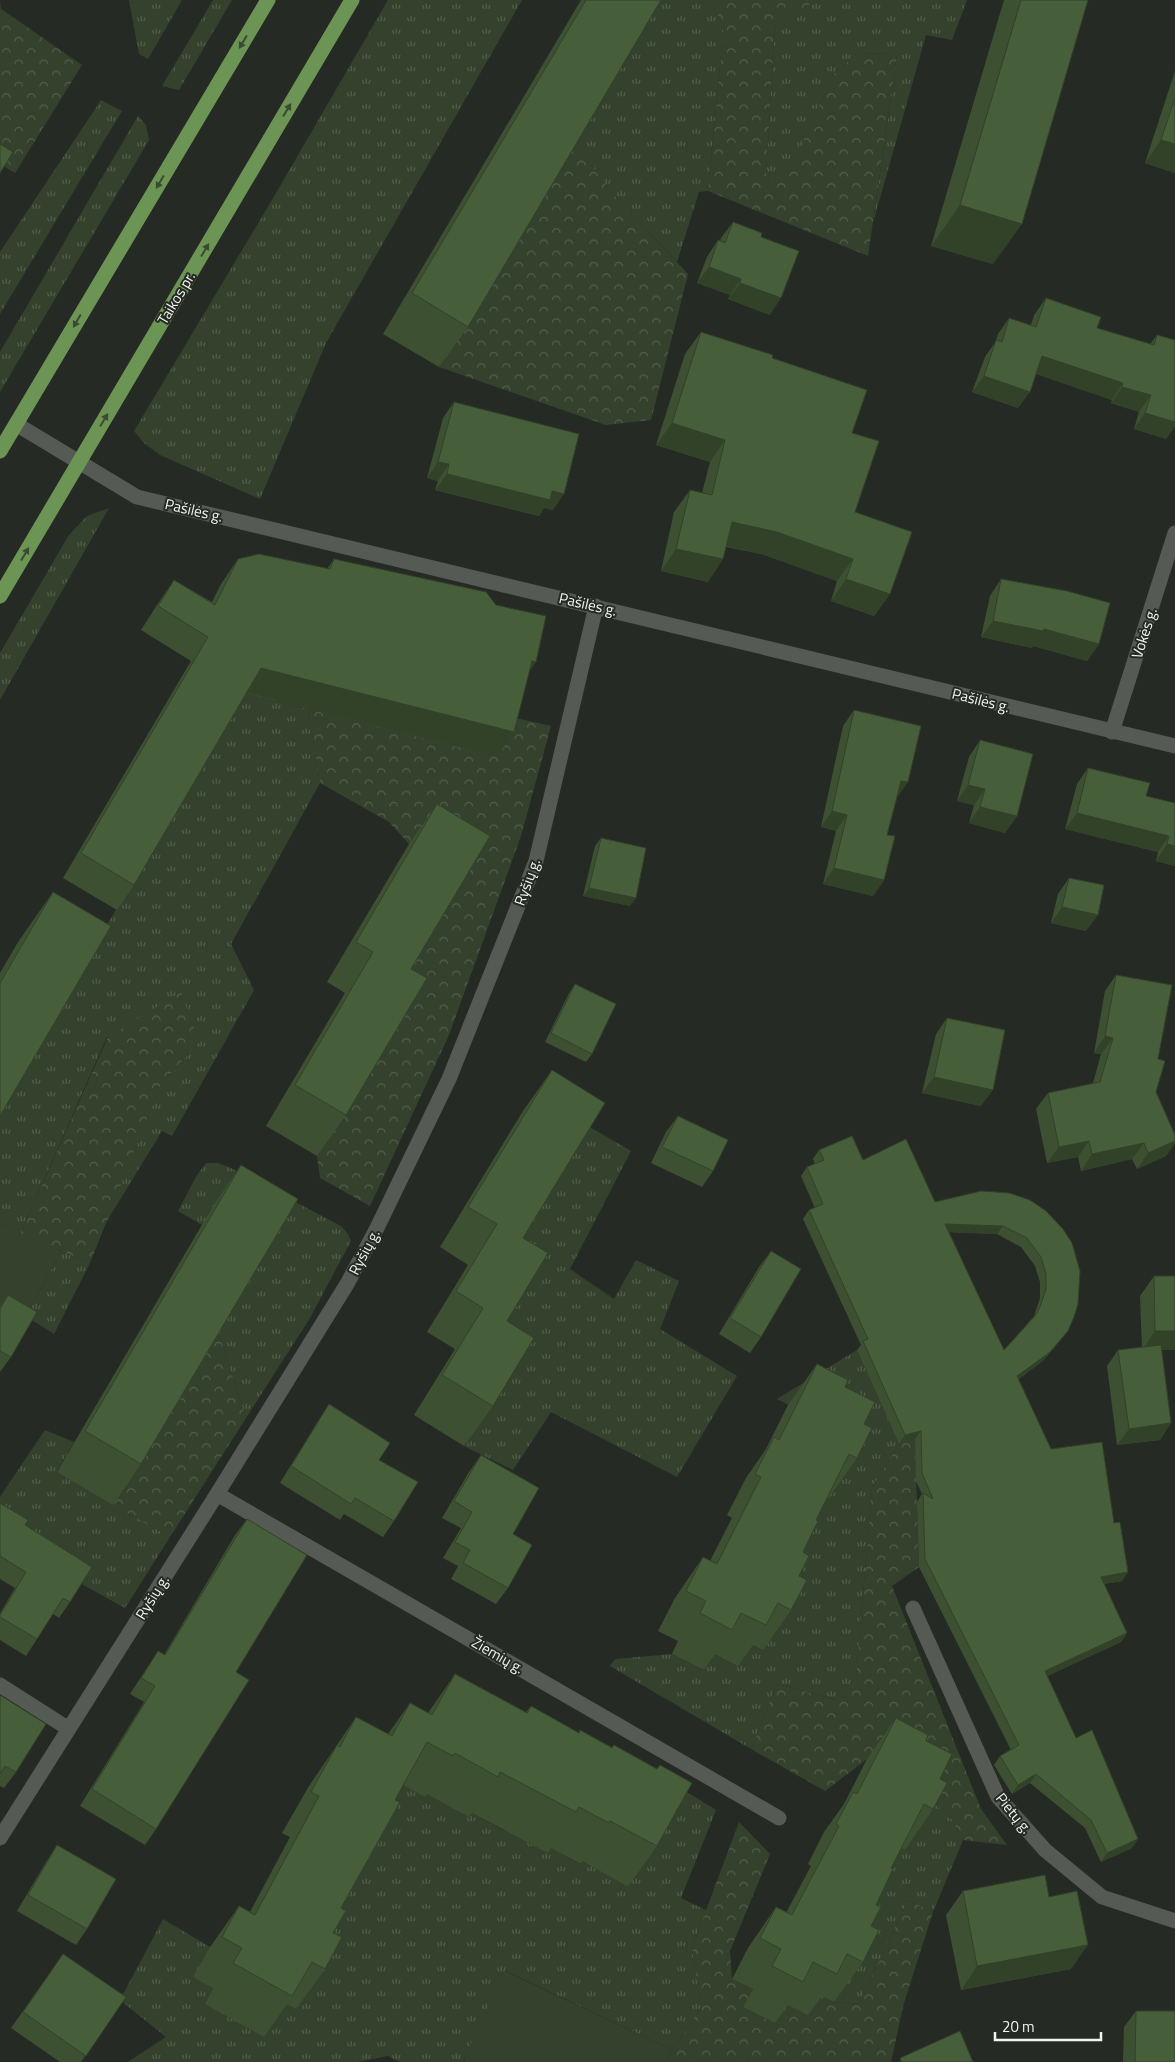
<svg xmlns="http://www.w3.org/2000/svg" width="1175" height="2062" font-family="'Titillium Web',sans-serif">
  <defs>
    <pattern id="grass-tufts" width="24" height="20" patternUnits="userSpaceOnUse" patternTransform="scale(1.25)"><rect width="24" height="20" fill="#34422d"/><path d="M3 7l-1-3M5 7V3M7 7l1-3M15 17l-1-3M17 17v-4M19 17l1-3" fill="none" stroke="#525e4c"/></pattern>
    <pattern id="forest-crowns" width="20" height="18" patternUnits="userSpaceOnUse" patternTransform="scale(1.25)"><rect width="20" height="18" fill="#34422d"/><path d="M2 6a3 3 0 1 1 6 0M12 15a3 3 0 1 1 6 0" fill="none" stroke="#525e4c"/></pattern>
  </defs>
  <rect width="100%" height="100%" fill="#262a24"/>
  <!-- grass -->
  <path fill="url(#grass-tufts)" d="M129,0H182L148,59L139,54Z
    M213,0H232L179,90L162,86Z
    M388,0H522L326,343L260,499L160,455L144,443L134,431L272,200Z
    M657,0H709L724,24L708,191L699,192L677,262L613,194L573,141Z
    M820,0H967L952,40L926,35L873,223L897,54L857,53L833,75L787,179L766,175L775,22Z
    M101,100L122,111L0,314V252Z
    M138,116L146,125L149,140L0,392V352Z
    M109,508L0,700V653L69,535L87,516Z
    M272,679L276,701L308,709L320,783L231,944L254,990L172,1136L162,1131L104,1226L160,1086L199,1042L107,1037L20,1234L0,1224V1106L244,693Z
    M535,1095L631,1151L570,1269L614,1299L636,1260L679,1281L660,1329L737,1376L677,1477L551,1412L513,1470L464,1446L506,1379L494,1278Z
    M206,1163H218L229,1167L341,1226L348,1234L351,1241L310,1318L246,1418L217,1328L213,1206L202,1225L178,1211L197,1175Z
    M61,1251L90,1263L54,1334L32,1320L21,1326Z
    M857,1350L899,1444L872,1488L856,1677L838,1700L777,1684L751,1749L610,1666L615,1659L672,1654L704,1670L712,1653L749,1643L763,1650L821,1495L829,1498L819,1420L777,1399Z
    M45,1430L74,1442L57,1471L170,1537L125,1608L80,1583L0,1526V1497Z
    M391,1778L472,1813L503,1830L505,1829L551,1847L580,1864L582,1861L628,1887L685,1791L716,1810L681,1898L706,1910L692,1948L701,2008L672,2050L506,1971L463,2061L466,2062H400L388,2056L358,2062H128L166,2037L120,2000L163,1919L210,1947L213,1988L205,2004Z
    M924,1795L951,1818L963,1840L933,1912L908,1900L859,2004L834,2002L850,1971L843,1967Z"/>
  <!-- forest -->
  <path fill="url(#forest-crowns)" d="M709,0H820L775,22L766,175L787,178L833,75L857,53L897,54L868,256L708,191L724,25Z
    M0,2L1,9L82,65L15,173L0,164Z
    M573,141L613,194L688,274L651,420L606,425L439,367Z
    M308,709L496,756L507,716L551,726L521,836L449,1035L370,1206L320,1178L317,1156L398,1019L383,1010L462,876L409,844L389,822L320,783Z
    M181,992L199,1042L160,1086L90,1263L20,1234L108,1037Z
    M217,1328L246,1418L170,1537L113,1505Z
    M915,1439L919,1567L892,1586L981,1809L1007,1845L963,1840L951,1818L924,1795L867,1759L825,1791L751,1749L777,1684L837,1700L856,1677L872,1488L899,1444Z
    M739,1822L770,1854L730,1951L732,1979L753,1989L743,2007L775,2023L785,2003L819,1994L834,2002L859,2004L908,1900L933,1912L904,2003L891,2062H666L672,2050L701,2008L692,1948Z"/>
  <!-- park -->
  <path fill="#34422d" d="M0,1224L61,1251L21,1326L0,1313Z
    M505,1971L672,2050L666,2062H466L463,2060Z"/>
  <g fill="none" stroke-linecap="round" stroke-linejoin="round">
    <!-- minor -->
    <path stroke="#565a54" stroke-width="15" d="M16,424L137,497L1175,746
      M1112,732L1175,533
      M217,1494L779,1818
      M913,1608L998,1797L1045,1850L1102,1897L1175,1921
      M0,1685L69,1729
      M0,1838L217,1494L347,1284L377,1228L449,1079L536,861L596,606"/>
    <!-- major -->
    <path stroke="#6c9454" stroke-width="15" d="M0,451L268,0
      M0,596L352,0"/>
  </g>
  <!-- wall -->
  <path fill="#3d5132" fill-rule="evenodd" d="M581,0H661L468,327L439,367L383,334Z
    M1004,0H1088L993,264L931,246Z
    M1175,71V173L1145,163Z
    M733,222L761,237L770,315L728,299L730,295L697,283L707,257L718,240L720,241L721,238Z
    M1046,298L1097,328L1150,344L1157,335L1175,340V426L1166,439L1134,429L1139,412L1111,403L1112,400L1036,374L1018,408L972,392L985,357L996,341L998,334L1009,318L1031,325L1034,315Z
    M701,332L772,358L852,433L855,512L890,594L874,616L831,601L837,581L761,554L726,547L708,582L661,571L674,512L690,490L702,493L710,462L656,445L685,354Z
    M454,402L553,510L544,508L539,516L435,490L438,481L427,478L443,418Z
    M238,559L327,569L334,559L529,672L497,757L246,693L134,885L117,910L63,878L191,661L141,630L157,605L174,580L212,602L221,584Z
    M1001,579L1099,644L1087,661L1033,646L1032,648L981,637L990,596Z
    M854,710L897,798L887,835L884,880L873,896L823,884L836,831L821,827L843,726Z
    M980,740L1017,816L1005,833L969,823L974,805L957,801L969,757Z
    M1088,768L1146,796L1175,803V866L1156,861L1158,852L1065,829L1077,784Z
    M437,804L411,969L346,1115L317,1156L266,1126L345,993L327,982L409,844Z
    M601,838L630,906L583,896L595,846Z
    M1069,878L1086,931L1051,923L1058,894Z
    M53,892L0,1116V973L18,942Z
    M1116,975L1158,1059L1156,1092L1175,1135V1143L1166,1156L1137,1169L1132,1159L1081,1171L1078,1157L1047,1163L1036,1109L1048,1093L1093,1083L1101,1054L1094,1053L1105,991Z
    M575,984L592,1054L586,1062L545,1042L569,993Z
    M947,1018L981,1106L922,1093L936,1034Z
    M552,1070L523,1238L507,1321L493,1406L464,1446L414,1415L455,1349L427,1332L468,1265L440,1247L523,1111Z
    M678,1116L713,1171L702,1187L651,1163L666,1132Z
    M819,1150L863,1160L935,1202L1030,1200L1068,1331L1043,1361L1018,1379L1051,1449L1114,1523L1128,1572L1122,1581L1104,1584L1127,1633L1121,1642L1047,1676L1076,1738L1132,1848L1101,1862L1085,1828L1030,1783L1012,1794L994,1765L1000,1756L1011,1750L919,1567L917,1502L922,1494L916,1481L915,1439L899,1444L857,1350L861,1345L803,1219L809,1210L815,1208L801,1176L807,1167L815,1164L813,1159ZM949,1232L997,1234L1021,1247L1035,1266L1040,1282V1298L1034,1316L1004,1350Z
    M241,1165L141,1464L113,1505L57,1472L213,1206Z
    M771,1251L761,1337L750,1353L719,1334L759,1267Z
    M1154,1276L1175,1350H1162L1171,1423L1160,1440L1117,1445L1107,1366L1118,1350L1142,1347L1140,1296Z
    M8,1295L11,1357L0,1372V1307Z
    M817,1364L845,1387L864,1424L857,1458L828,1499L827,1498L816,1520L803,1552L791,1610L763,1650L753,1645L738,1666L715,1654L704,1670L672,1654L678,1641L658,1631L675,1598L703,1557L710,1561L732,1518L727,1515L746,1478L766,1449L788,1405Z
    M329,1404L379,1460L394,1521L383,1537L344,1514L340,1520L280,1483L318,1421Z
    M481,1455L513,1534L508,1588L496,1604L451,1579L458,1566L443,1558L461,1528L442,1518L469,1472Z
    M0,1503L25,1525L70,1602L59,1618L53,1614L37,1639L26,1656L0,1640V1613L15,1588L0,1579Z
    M247,1519L236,1672L156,1829L145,1845L80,1806L144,1702L130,1694L158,1651L164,1655L235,1535Z
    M455,1674L526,1712L531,1706L578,1733L580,1730L612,1747L614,1745L657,1846L628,1887L582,1861L581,1864L551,1848L548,1853L472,1813L469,1817L427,1794L425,1797L403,1785L395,1800L341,1908L333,1933L325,1969L296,2009L287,2004L264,2037L205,2004L213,1988L193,1977L210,1947L239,1906L250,1912L290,1837L282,1833L309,1786L356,1717L388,1734L410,1703L428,1713Z
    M0,1695L16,1772L4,1788L0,1786Z
    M896,1718L926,1741L940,1779L933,1809L905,1850L902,1848L891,1868L876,1905L863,1962L834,2002L822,1996L808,2015L788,2005L775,2023L743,2007L753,1989L732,1979L748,1948L776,1907L786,1913L811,1866L808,1864L824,1832L844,1804L867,1759Z
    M57,1845L87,1929L76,1945L17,1911L46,1862Z
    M963,1891L1049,1897L1071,1969L961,1990L946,1915Z
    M63,1954L126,1997L81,2062H60L11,2028Z
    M1136,2011L1175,2062H1123L1124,2027Z"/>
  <!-- shaded-wall -->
  <path fill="#324229" d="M1161,140L1175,144V173L1145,163Z
    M960,205L1022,224L993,264L931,246Z
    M709,267L741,279L730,295L697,283Z
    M740,283L781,298L770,315L728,299Z
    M1042,356L1123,383L1112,400L1030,372Z
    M984,376L1030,392L1018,408L972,392Z
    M1122,387L1151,395L1139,412L1111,403Z
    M1145,413L1175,417V426L1166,439L1134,429Z
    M672,423L725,440L710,462L656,445Z
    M438,462L449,464L438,481L427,478Z
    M447,474L552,491L564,494L553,510L544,508L539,516L435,490Z
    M732,522L777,532L853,559L837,581L761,554L716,544Z
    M676,549L723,559L708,582L661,571Z
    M846,579L890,594L874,616L831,601Z
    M993,621L1044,629L1099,644L1087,661L1033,646L1032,648L981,637Z
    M532,661L536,662L519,687Z
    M261,668L514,732L497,757L244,692Z
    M901,781L908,782L897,798L890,797Z
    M968,785L985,789L974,805L957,801Z
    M980,807L1017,816L1005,833L969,823Z
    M832,811L847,815L836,831L821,827Z
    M1077,813L1169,836L1158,852L1065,829Z
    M1167,844L1175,846V866L1156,861Z
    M834,868L884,880L873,896L823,884Z
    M589,888L636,898L630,906L583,896Z
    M1062,907L1098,915L1086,931L1051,923Z
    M1105,1036L1113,1038L1101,1054L1094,1053Z
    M934,1077L993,1090L981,1106L922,1093Z
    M1089,1141L1078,1157L1047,1163L1059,1147Z
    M1175,1141V1143L1166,1156L1137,1169L1148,1153Z
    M1144,1143L1132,1159L1081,1171L1092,1154Z
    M945,1224L1003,1226L997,1234L939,1232Z
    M1068,1331L1043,1361L1011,1385L1017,1376Z
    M1155,1331H1175V1350H1142Z
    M1171,1423L1160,1440L1117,1445L1129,1429Z
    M921,1431L915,1439L899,1444L905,1435Z
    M1128,1572L1122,1581L1095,1585L1101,1577Z
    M1127,1633L1121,1642L1039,1680L1045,1671Z
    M1036,1774L1030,1783L1012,1794L1018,1785Z
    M1138,1839L1132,1848L1101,1862L1107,1853Z
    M1088,1945L1071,1969L961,1990L977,1966Z"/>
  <!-- building -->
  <path fill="#475e3a" stroke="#324229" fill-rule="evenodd" d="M586,0H661L468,327L412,293Z
    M1021,0H1088L1022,224L960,205Z
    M1175,98V144L1161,140Z
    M0,144L13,152L0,173Z
    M733,222L762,233L761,237L799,251L781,298L740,283L741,279L709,267L718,240L725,243Z
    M1046,298L1101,317L1097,328L1154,345L1157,335L1175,340V422L1145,413L1151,395L1122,387L1123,383L1042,356L1030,392L984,376L996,340L1002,342L1009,318L1036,327Z
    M701,332L773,355L772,358L867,390L852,433L879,441L855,512L912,532L890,594L846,579L853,559L777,532L732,522L723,559L676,549L690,490L712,495L725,440L672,423Z
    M454,402L579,434L564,494L552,491L550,500L447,474L449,464L438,462Z
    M259,554L330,569L334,559L486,592L496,605L546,616L536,662L532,661L514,732L261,668L134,885L81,853L208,637L158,606L174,580L215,605L238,559Z
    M1001,579L1067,591L1110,603L1099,644L1044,629L1043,631L993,621Z
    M854,710L921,726L908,782L901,781L887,835L895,836L884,880L834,868L847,815L832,811Z
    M980,740L1033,754L1017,816L980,807L985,789L968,785Z
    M1088,768L1150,783L1146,796L1175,803V846L1167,844L1169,836L1077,813Z
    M437,804L490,836L411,969L427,978L346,1115L295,1085L373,952L356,942Z
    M601,838L646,848L636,898L589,888Z
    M1069,878L1104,885L1098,915L1062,907Z
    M53,892L111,926L0,1116V983Z
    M1116,975L1172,985L1158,1059L1165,1061L1156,1092L1175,1135V1141L1148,1153L1144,1143L1092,1154L1089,1141L1059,1147L1048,1093L1100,1082L1113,1038L1105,1036Z
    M575,984L616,1004L592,1054L551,1033Z
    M947,1018L1005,1030L993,1090L934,1077Z
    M552,1070L605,1103L523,1238L548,1253L507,1321L534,1338L493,1406L442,1375L483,1308L456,1291L497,1224L468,1207Z
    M678,1116L728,1140L713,1171L662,1147Z
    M852,1136L863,1160L906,1139L935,1202L981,1191L1009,1193L1030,1200L1046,1211L1063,1229L1072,1243L1080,1271L1078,1304L1074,1317L1068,1331L1049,1353L1017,1376L1051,1449L1102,1442L1114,1523L1120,1522L1128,1572L1101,1577L1127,1633L1045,1671L1076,1738L1092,1730L1138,1839L1107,1853L1091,1820L1036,1774L1018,1785L1000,1756L1019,1745L925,1559L923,1493L933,1499L922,1473L921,1431L905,1435L863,1341L868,1339L809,1210L823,1204L807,1167L824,1160L819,1150ZM945,1224L1003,1226L1027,1238L1041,1257L1046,1274V1289L1040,1307L1035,1316L1004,1350Z
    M241,1165L298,1199L141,1464L85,1431Z
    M771,1251L801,1269L761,1337L730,1318Z
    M1154,1276H1175V1331H1155Z
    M8,1295L37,1312L11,1357L0,1351V1309Z
    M1161,1345L1171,1423L1129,1429L1118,1350Z
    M817,1364L848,1380L845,1387L875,1402L864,1424L872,1428L857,1458L849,1454L816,1520L818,1521L803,1552L809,1556L799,1576L807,1580L791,1610L778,1603L766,1625L741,1613L732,1630L700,1613L706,1601L686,1591L703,1557L717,1564L761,1477L755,1474L774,1437L779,1440Z
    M329,1404L390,1443L379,1460L418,1482L394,1521L355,1498L351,1504L291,1466Z
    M481,1455L539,1488L513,1534L532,1545L508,1588L463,1563L470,1550L455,1542L472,1512L454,1501Z
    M0,1503L28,1520L25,1525L92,1567L70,1602L63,1598L37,1639L0,1617V1615L26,1572L0,1556Z
    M247,1519L307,1555L236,1672L249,1680L156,1829L92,1789L155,1686L141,1678L158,1651L165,1655Z
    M455,1674L527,1713L531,1706L579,1733L580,1730L612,1748L614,1745L657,1769L660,1765L692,1783L657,1846L610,1821L609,1823L579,1807L576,1812L500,1772L498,1777L455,1753L453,1756L427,1742L395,1800L400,1802L341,1908L346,1911L333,1933L342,1937L325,1969L312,1962L292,1996L233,1963L242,1948L222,1937L239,1906L255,1915L319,1796L311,1792L337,1745L340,1747L356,1717L392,1736L410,1703L432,1715Z
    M0,1695L46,1724L16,1772L5,1766L0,1774Z
    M896,1718L928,1735L926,1741L952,1754L940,1779L947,1783L933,1809L924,1804L891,1868L893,1869L876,1905L881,1907L871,1926L879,1930L863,1962L847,1954L837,1974L813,1962L803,1982L772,1966L781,1949L760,1938L776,1907L792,1915L839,1826L836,1824L853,1792L857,1794Z
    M57,1845L116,1879L87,1929L28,1895Z
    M1045,1875L1049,1897L1077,1891L1088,1945L977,1966L963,1891Z
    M63,1954L126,1997L86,2056L23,2012Z
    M1136,2011H1175V2062H1135Z
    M960,2031L973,2062H901L900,2058Z"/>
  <!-- one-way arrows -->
  <defs><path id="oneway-solid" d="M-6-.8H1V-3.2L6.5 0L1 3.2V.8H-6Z" transform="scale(1.25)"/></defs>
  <g fill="#3b4a32">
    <use href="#oneway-solid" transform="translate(243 42) rotate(121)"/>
    <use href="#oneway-solid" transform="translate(287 110) rotate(-59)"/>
    <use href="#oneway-solid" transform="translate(160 182) rotate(121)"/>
    <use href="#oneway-solid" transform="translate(205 250) rotate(-59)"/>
    <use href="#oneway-solid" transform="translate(77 321) rotate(120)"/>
    <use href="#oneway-solid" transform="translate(104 420) rotate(-59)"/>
    <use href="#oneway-solid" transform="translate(25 554) rotate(-59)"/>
  </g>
  <g text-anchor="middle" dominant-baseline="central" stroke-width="4" stroke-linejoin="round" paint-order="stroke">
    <!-- street labels -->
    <g font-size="15" fill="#f1f3ef" stroke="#262a24">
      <text transform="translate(176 298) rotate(-59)">Taikos pr.</text>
      <text transform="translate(194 510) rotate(13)">Pašilės g.</text>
      <text transform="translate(588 604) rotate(13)">Pašilės g.</text>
      <text transform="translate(1144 633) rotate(-72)">Vokės g.</text>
      <text transform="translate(981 700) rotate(14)">Pašilės g.</text>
      <text transform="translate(527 882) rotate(-70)">Ryšių g.</text>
      <text transform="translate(364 1252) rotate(-62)">Ryšių g.</text>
      <text transform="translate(152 1597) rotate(-58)">Ryšių g.</text>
      <text transform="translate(498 1655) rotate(30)">Žiemių g.</text>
      <text transform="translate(1014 1813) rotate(51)">Pietų g.</text>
    </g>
  </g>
  <!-- scale -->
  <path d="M995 2032v8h106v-8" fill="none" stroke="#f1f3ef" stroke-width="2.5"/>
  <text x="1002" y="2032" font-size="15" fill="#f1f3ef" stroke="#262a24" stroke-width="4" paint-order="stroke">20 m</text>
</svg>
